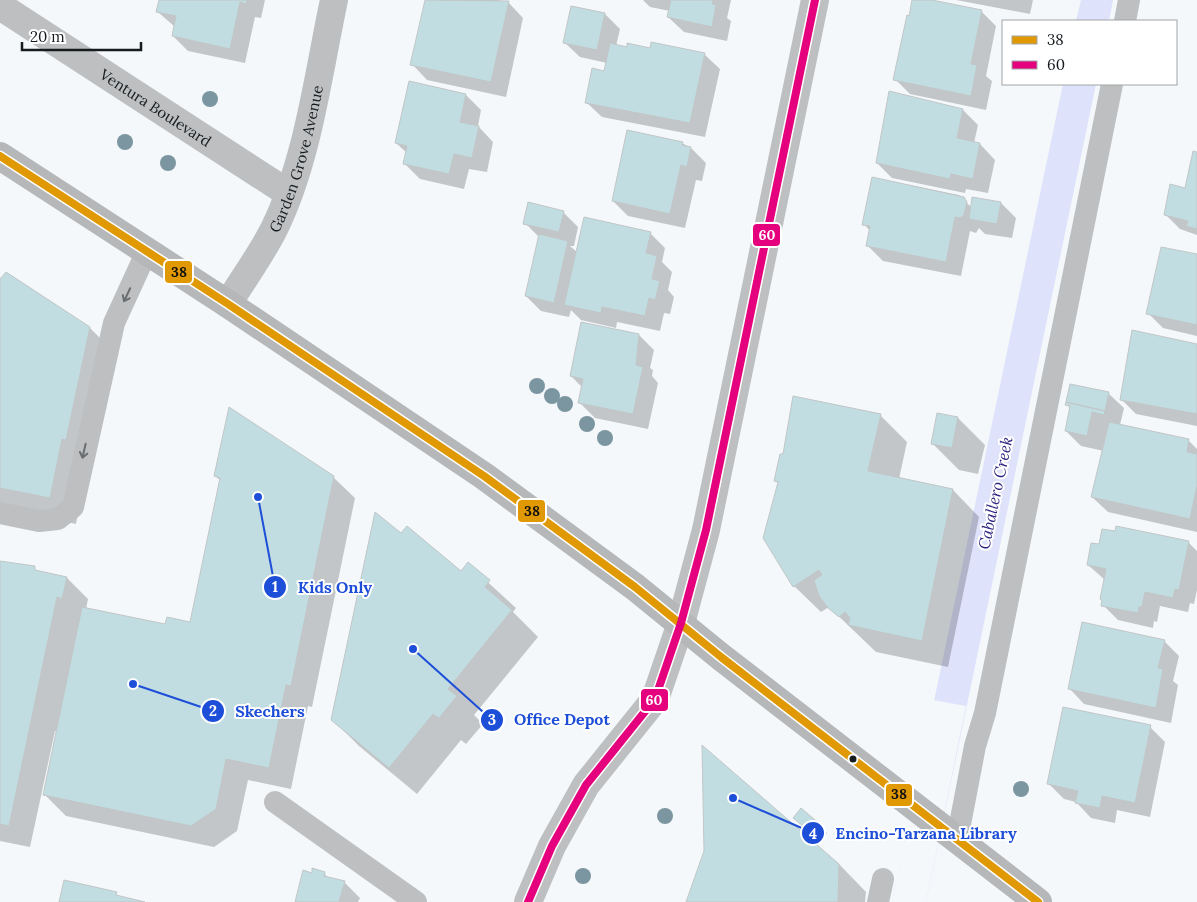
<svg xmlns="http://www.w3.org/2000/svg" width="1197" height="902" font-family="Lora,serif">
  <rect width="100%" height="100%" fill="#f4f8fa"/>
  <!-- water -->
  <path fill="#dee2fb" d="M1081,0H1113L1109,21H1076Z
    M1063,84H1096L926,902H892Z"/>
  <!-- pier -->
  <path fill="#f4f8fa" d="M933,700L966,706L926,902H892Z"/>
  <!-- shadow -->
  <path fill="#0003" d="M160,0H265L261,18L255,17L245,63L188,51L173,36L175,27L158,12Z
    M426,0H497L508,2L523,18L506,97L427,80L412,64Z
    M643,0H731L727,18L731,21L727,41L684,32L668,17L670,11L650,7Z
    M913,0H926L981,11L996,26L986,76L992,81L986,110L910,94L895,79Z
    M956,0H1033L1030,14Z
    M605,14L620,29L616,46L704,54L720,69L705,137L602,117L586,102L605,72L607,63L580,57L564,42Z
    M409,83L466,95L481,110L478,126L493,142L487,172L469,169L464,189L420,179L405,164L407,153L396,143Z
    M963,110L978,125L974,143L980,144L995,160L988,193L966,189L965,193L892,178L877,163Z
    M682,143L691,148L706,163L702,181L696,180L685,228L628,216L613,201Z
    M1197,153V235L1180,229L1165,214L1186,189Z
    M873,178L959,195L972,208L1001,203L1016,218L1012,238L985,234L979,228L976,233L970,231L961,276L883,261L868,246L870,231L864,224Z
    M563,212L578,227L574,246H570L577,252L650,233L665,248L662,262L672,272L668,290L674,297L670,314L664,313L660,331L617,322L616,328L581,320L571,310L569,317L541,311L526,296L540,238L525,223Z
    M1197,255V336L1163,328L1148,313Z
    M0,280L89,327L116,354L88,465L76,524L0,508Z
    M639,335L654,350L650,368L653,370L652,376L658,383L648,429L595,418L580,403L583,388L571,376Z
    M1197,346V426L1136,414L1121,399Z
    M1108,393L1124,408L1120,425L1189,441L1197,449V532L1108,512L1092,497L1104,451L1081,446L1066,431L1071,409L1067,405Z
    M938,414L958,418L985,445L978,474L959,470L932,443Z
    M880,415L907,442L899,479L953,490L979,517L948,667L876,652L829,607L821,612L794,586L779,484L776,481Z
    M215,476L333,477L355,498L312,707L308,706L291,789L248,780L237,831L214,847L66,816L44,794L57,732L55,731L30,847L0,841V562L67,578L88,599L86,609L166,626L191,624L221,481Z
    M401,535L461,572L468,564L516,608L513,612L538,637L474,715L483,724L466,744L461,740L417,794L359,746L332,719Z
    M1188,542L1197,551V590L1194,604L1190,603L1188,612L1160,606L1157,622L1154,621L1153,628L1118,620L1103,605L1105,580L1088,565Z
    M1164,641L1179,656L1173,681L1178,685L1171,723L1084,704L1069,688Z
    M1150,727L1165,742L1150,817L1117,810L1115,823L1091,818L1076,802L1064,799L1049,784Z
    M802,825H820L827,833L821,840Z
    M839,864L866,892L865,902H687Z
    M324,873L329,879L344,882L360,898L358,902H296L312,874Z"/>
  <!-- building -->
  <path fill="#c2dde1" stroke="#c1c6c7" d="M159,0H247L246,4L240,2L230,49L172,36L176,16L156,12Z
    M425,0L509,1L491,82L410,65Z
    M671,0H713L712,4L716,5L712,27L667,17Z
    M912,0H932L982,10L971,64L977,65L971,96L893,80L907,15L909,16Z
    M571,6L605,13L597,50L563,43Z
    M651,42L705,53L690,123L585,103L592,68L604,71L610,43L627,47V43L650,48Z
    M409,81L466,94L460,122L479,126L472,158L454,154L449,174L403,164L407,146L395,143Z
    M889,91L963,109L957,138L980,143L973,179L951,174L950,179L876,163Z
    M627,130L683,142L682,145L691,147L687,167L681,165L670,214L612,201Z
    M1193,151L1197,152V229L1186,226L1188,221L1164,215L1170,184L1185,188Z
    M872,177L964,197L967,202L964,215L960,218L955,217L946,262L866,246L870,226L862,225Z
    M972,197L1001,202L997,224L969,219Z
    M528,202L564,211L559,232L523,224Z
    M584,217L651,232L646,253L657,256L652,279L660,281L655,300L649,298L645,316L602,307L601,313L564,305Z
    M539,234L568,241L554,303L525,296Z
    M1161,247L1197,254V325L1146,314Z
    M6,272L90,327L66,440L62,439L50,498L0,488V279Z
    M581,322L639,334L636,365L643,367L633,414L578,403L583,379L570,376Z
    M1132,330L1197,344V414L1120,400Z
    M1070,384L1109,392L1105,411L1066,402Z
    M793,396L881,414L868,471L953,489L922,641L848,625L850,618L845,612L839,617L828,608L819,596L814,580L822,575L819,570L793,587L763,538L778,482L774,481L780,454H783Z
    M1066,402L1105,411L1104,415L1092,412L1087,436L1065,431L1070,406L1065,405Z
    M229,407L334,476L291,686L286,685L269,768L226,759L216,809L191,826L43,795L82,607L165,624L167,617L190,622L220,478L214,476Z
    M937,413L958,417L952,448L931,444Z
    M1109,422L1189,439L1187,452L1197,454V486L1190,519L1091,497Z
    M375,512L401,533L407,526L461,571L468,562L490,580L485,587L512,610L448,689L457,696L439,718L433,714L389,768L331,720Z
    M1116,526L1189,541L1179,590L1175,589L1173,598L1145,592L1142,607H1139L1138,613L1101,606L1102,600L1100,599L1106,569L1087,565L1091,543L1099,544L1102,529L1115,531Z
    M0,561L35,566V570L67,577L62,599L57,597L9,826L0,824Z
    M1082,622L1165,640L1158,668L1163,669L1156,708L1068,689Z
    M1063,707L1151,725L1135,803L1102,796L1100,808L1075,803L1078,791L1047,784Z
    M702,745L839,864L838,902H686L704,851Z
    M801,808L821,825L813,834L793,818Z
    M312,868L325,872L324,876L345,881L339,902H295L303,870L312,873Z
    M64,880L117,892L116,895L145,902H59Z"/>
  <g fill="none" stroke-linecap="round" stroke-linejoin="round">
    <!-- lane -->
    <path stroke="#bebfc1" stroke-width="22" d="M1125,21L1129,0
      M0,513L39,521L58,519L73,507L114,323L147,251
      M275,802L416,902
      M957,840L975,746L985,713L1112,84
      M878,902L883,879"/>
    <!-- street -->
    <g stroke="#bebfc1" stroke-width="28">
      <path id="s1" d="M0,6L288,193"/>
      <path id="s2" d="M228,304C243,279 261,255 274,229C308,160 318,75 334,0"/>
      <path d="M528,902L552,846L586,785L655,699L681,623L706,530L815,0"/>
    </g>
    <!-- primary -->
    <path stroke="#b5b7b9" stroke-width="28" d="M0,156L228,304L484,476L635,587L721,657L1038,902"/>
    <defs>
      <path id="bus-1" d="M0,156L228,304L484,476L635,587L721,657L1038,902"/>
      <path id="bus-2" d="M528,902L552,846L586,785L655,699L681,623L706,530L815,0"/>
    </defs>
    <!-- bus-1 casing -->
    <use href="#bus-1" stroke="#fff" stroke-width="11"/>
    <!-- bus-2 casing -->
    <use href="#bus-2" stroke="#fff" stroke-width="11"/>
    <!-- bus-1 -->
    <use href="#bus-1" stroke="#e09803" stroke-width="8"/>
    <!-- bus-2 -->
    <use href="#bus-2" stroke="#e5007d" stroke-width="8"/>
  </g>
  <!-- trees -->
  <g fill="#7b96a1">
    <circle cx="210" cy="99" r="8"/>
    <circle cx="125" cy="142" r="8"/>
    <circle cx="168" cy="163" r="8"/>
    <circle cx="537" cy="386" r="8"/>
    <circle cx="552" cy="396" r="8"/>
    <circle cx="565" cy="404" r="8"/>
    <circle cx="587" cy="424" r="8"/>
    <circle cx="605" cy="438" r="8"/>
    <circle cx="1021" cy="789" r="8"/>
    <circle cx="665" cy="816" r="8"/>
    <circle cx="583" cy="876" r="8"/>
  </g>
  <!-- one-way arrows -->
  <defs><path id="oneway-shaft" d="M-6 0H5M1.5-3L5.5 0L1.5 3" fill="none" stroke-width="1.6" stroke-linecap="round" stroke-linejoin="round" transform="scale(1.25)"/></defs>
  <g stroke="#6a6d70">
    <use href="#oneway-shaft" transform="translate(127 295) rotate(115)"/>
    <use href="#oneway-shaft" transform="translate(84 451) rotate(103)"/>
  </g>
  <!-- markers -->
  <circle fill="#161b1e" stroke="#fff" stroke-width="2" cx="853" cy="759" r="4.5"/>
  <g text-anchor="middle" dominant-baseline="central" stroke-width="4" stroke-linejoin="round" paint-order="stroke">
    <!-- street labels -->
    <g font-size="15" fill="#161b1e" stroke="#fff">
      <text stroke="none"><textPath href="#s1" startOffset="186">Ventura Boulevard</textPath></text>
      <text stroke="none"><textPath href="#s2" startOffset="162">Garden Grove Avenue</textPath></text>
    </g>
    <!-- water labels -->
    <g font-size="16" font-style="italic" fill="#2d2580" stroke="#fff">
      <text transform="translate(995 493) rotate(-78)">Caballero Creek</text>
    </g>
  </g>
  <!-- callouts -->
  <path fill="none" stroke="#1d4ed8" stroke-width="2" d="M258 497L275 587M133 684L213 711M413 649L492 720M733 798L813 833"/>
  <g fill="#1d4ed8" stroke="#fff" stroke-width="2">
    <circle cx="258" cy="497" r="5"/>
    <circle cx="133" cy="684" r="5"/>
    <circle cx="413" cy="649" r="5"/>
    <circle cx="733" cy="798" r="5"/>
    <circle cx="275" cy="587" r="12"/>
    <circle cx="213" cy="711" r="12"/>
    <circle cx="492" cy="720" r="12"/>
    <circle cx="813" cy="833" r="12"/>
  </g>
  <g font-size="15" text-anchor="middle" font-weight="bold" fill="#fff">
    <text x="275" y="592">1</text>
    <text x="213" y="716">2</text>
    <text x="492" y="725">3</text>
    <text x="813" y="839">4</text>
  </g>
  <g font-size="16" text-anchor="middle" font-weight="bold" fill="#1d4ed8" stroke="#fff" stroke-width="4" stroke-linejoin="round" paint-order="stroke">
    <text x="335" y="593">Kids Only</text>
    <text x="270" y="717">Skechers</text>
    <text x="562" y="725">Office Depot</text>
    <text x="926" y="839">Encino-Tarzana Library</text>
  </g>
  <g stroke="#fff" stroke-width="2">
    <rect x="752" y="223" width="29" height="24" rx="5" fill="#e5007d"/>
    <rect x="164" y="260" width="29" height="24" rx="5" fill="#e09803"/>
    <rect x="517" y="499" width="29" height="24" rx="5" fill="#e09803"/>
    <rect x="640" y="688" width="29" height="24" rx="5" fill="#e5007d"/>
    <rect x="885" y="783" width="28" height="24" rx="5" fill="#e09803"/>
  </g>
  <g font-size="14" text-anchor="middle" font-weight="bold" fill="#fff">
    <text x="767" y="240">60</text>
    <text x="654" y="705">60</text>
  </g>
  <g font-size="14" text-anchor="middle" font-weight="bold" fill="#111">
    <text x="179" y="277">38</text>
    <text x="532" y="516">38</text>
    <text x="899" y="799">38</text>
  </g>
  <!-- legend -->
  <rect x="1002" y="20" width="175" height="65" fill="#ffffff" stroke="#a2a4a5"/>
  <rect x="1012" y="36" width="25" height="8" fill="#e09803" stroke="#a2a4a5"/>
  <text x="1047" y="45" font-size="15" fill="#161b1e">38</text>
  <rect x="1012" y="61" width="25" height="8" fill="#e5007d" stroke="#a2a4a5"/>
  <text x="1047" y="70" font-size="15" fill="#161b1e">60</text>
  <!-- scale -->
  <path d="M22 42v8h119v-8" fill="none" stroke="#161b1e" stroke-width="2.5"/>
  <text x="30" y="42" font-size="15" fill="#161b1e" stroke="#ffffff" stroke-width="4" paint-order="stroke">20 m</text>
</svg>
